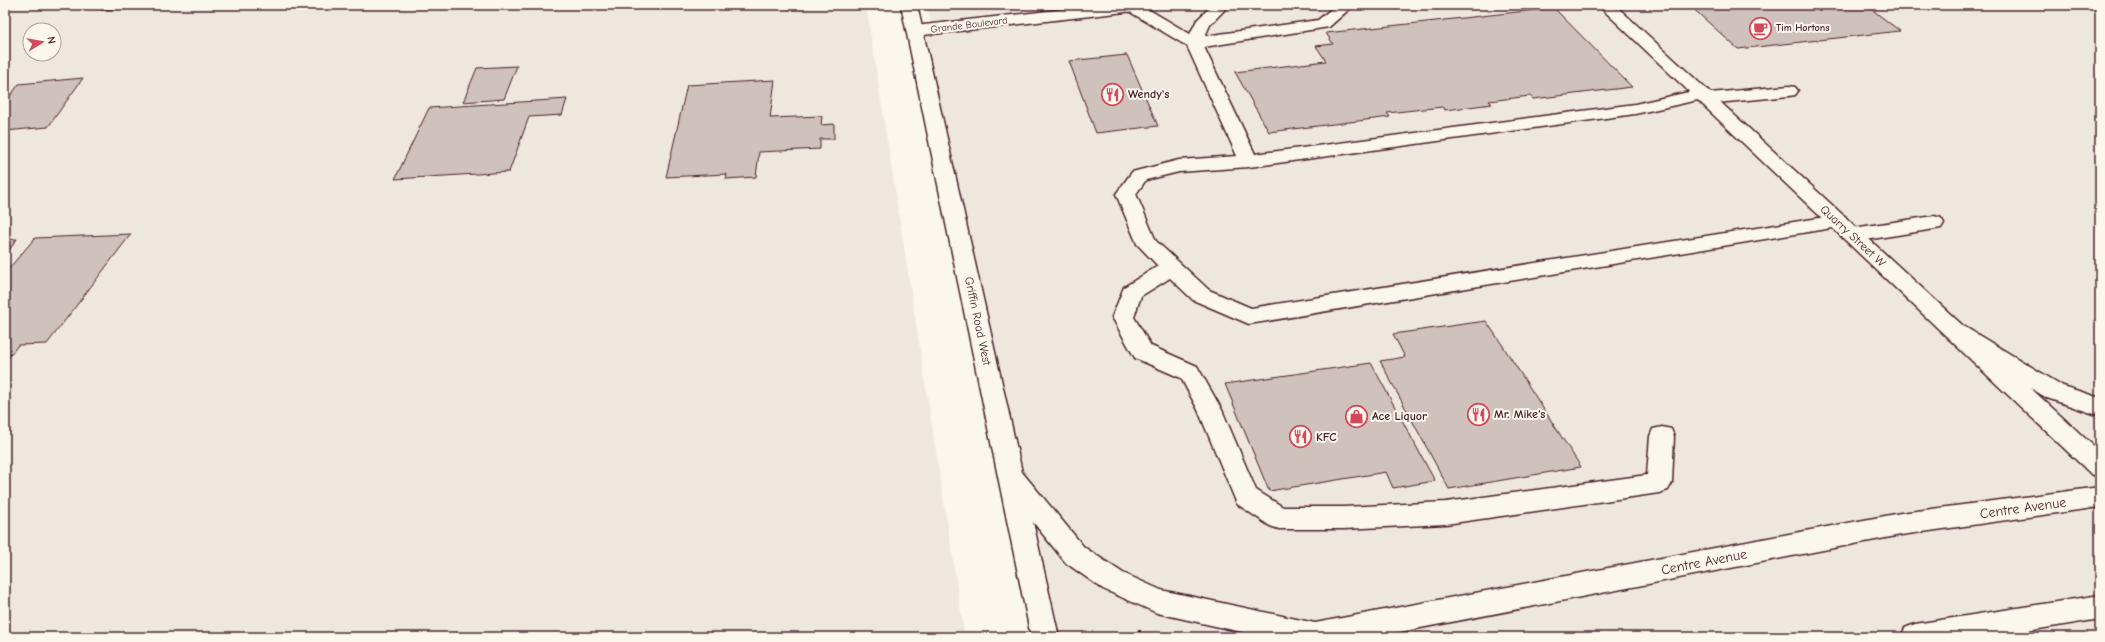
<svg xmlns="http://www.w3.org/2000/svg" width="2105" height="642" font-family="'Comic Neue',sans-serif">
  <rect width="100%" height="100%" fill="#fbf7ec"/>
  <filter id="ink" filterUnits="userSpaceOnUse"><feTurbulence type="fractalNoise" baseFrequency=".025" numOctaves="2"/><feDisplacementMap in="SourceGraphic" scale="8" xChannelSelector="R" yChannelSelector="G"/><feConvolveMatrix kernelMatrix="1 2 1 2 8 2 1 2 1" color-interpolation-filters="sRGB"/></filter>
  <g filter="url(#ink)">
    <!-- built -->
    <path fill="#eee7de" fill-rule="evenodd" d="M5,5H866L965,637H5ZM30,30H54V54H30Z
      M927,5H2100V637H1045L915,31L932,29Z"/>
    <!-- building -->
    <path fill="#cfc2bc" stroke="#4a1f2b" d="M105,5H159L101,10Z
      M1689,5H1866L1900,31L1738,49Z
      M1554,8L1632,87L1533,99L1530,96L1489,101L1492,104L1445,110L1442,107L1387,113L1390,117L1269,132L1235,72L1326,61L1316,46L1333,44L1326,33Z
      M1127,55L1158,126L1096,133L1069,61Z
      M517,66L504,99L463,102L477,68Z
      M83,78L48,127L5,131V103L19,84Z
      M775,80L770,118L822,116L821,125L834,124V139H820V149L759,152L756,177L726,179L727,174L666,177L687,85Z
      M567,99L562,115L529,117L509,172L395,179L429,108Z
      M131,234L47,344L18,345L5,362V273L35,238Z
      M17,239L5,256V240Z
      M1486,321L1501,343L1581,467L1449,489L1380,361L1405,357L1393,334Z
      M1371,363L1435,481L1393,488L1386,472L1269,491L1225,384Z"/>
    <g fill="none" stroke-linecap="round" stroke-linejoin="round">
      <defs>
        <path id="service" d="M1124,5H1141L1190,34L1197,20L1212,5H1229L1210,25L1205,36L1318,20L1336,5H1354L1329,27L1204,47L1255,154L1635,104L1702,89L1708,90L1710,93L1789,86L1795,87L1798,91L1795,95L1789,96L1706,104L1698,100L1635,114L1249,167L1179,172L1146,180L1136,194L1156,241L1209,290L1251,308L1838,215L1845,216L1848,221L1845,226L1838,227L1249,324L1193,300L1170,278L1141,296L1134,317L1151,346L1197,366L1222,410L1256,490L1283,507H1344L1446,502L1647,475L1650,436L1653,429L1662,427L1671,429L1674,436L1672,483L1668,490L1659,493L1446,524L1344,529H1279L1270,526L1237,504L1198,410L1181,378L1135,358L1112,317L1124,287L1158,266L1137,244L1116,194L1132,172L1179,160L1237,156L1187,46L1125,9Z
          M1934,216L1941,218L1944,223L1941,228L1853,242L1846,240L1843,235L1846,230L1853,228Z"/>
        <path id="minor" d="M1101,5H1151L1149,8L1143,10L915,36L909,34L907,31L909,28L915,26Z
          M1598,5H1615L2100,452V477L2091,474Z"/>
        <path id="secondary" d="M901,5H917L1022,472L1084,547L1123,573L1161,590L1315,623L1901,513L2100,487V507L1901,535L1374,637H1264L1157,613L1103,589L1066,563L1033,522L1059,637H1031Z
          M1957,325L1965,327L2063,386L2100,398V416L2047,398L1949,339L1946,333L1949,327Z
          M2100,595V619L1991,637H1901L1905,628L1915,624Z"/>
      </defs>
      <!-- service casing -->
      <use href="#service" stroke="#4a1f2b" stroke-width="3"/>
      <!-- minor casing -->
      <use href="#minor" stroke="#4a1f2b" stroke-width="3"/>
      <!-- secondary casing -->
      <use href="#secondary" stroke="#4a1f2b" stroke-width="3"/>
      <!-- path -->
      <path stroke="#4a1f2b" stroke-width="3" stroke-dasharray="3.5 3.5" stroke-linecap="butt" d="M1139,630L1141,637"/>
      <!-- service -->
      <use href="#service" fill="#fbf7ec" fill-rule="evenodd"/>
      <!-- minor -->
      <use href="#minor" fill="#fbf7ec" fill-rule="evenodd"/>
      <!-- secondary -->
      <use href="#secondary" fill="#fbf7ec" fill-rule="evenodd"/>
    </g>
  </g>
  <!-- icons -->
  <defs>
    <symbol id="cafe-ring" viewBox="-11 -11 22 22"><circle r="9.5" fill="#fbf7ec" stroke="#d1495b" stroke-width="1.5"/><path d="M-5.5-4.5H6V0H3Q3 3.5 0 3.5H-2.5Q-5.5 3.5-5.5 0ZM3-3.2v2h1.7v-2ZM-6 4.5H4V6H-6Z" fill="#d1495b"/></symbol>
    <symbol id="restaurant-ring" viewBox="-11 -11 22 22"><circle r="9.5" fill="#fbf7ec" stroke="#d1495b" stroke-width="1.5"/><path d="M-5-6h1v4h1v-4h1v4h1v-4h1v5L-1.5 .5V6h-2V.5L-5-1ZM5-6V6H3V1.5H1.5Q1.5-4 5-6Z" fill="#d1495b"/></symbol>
    <symbol id="shop-ring" viewBox="-11 -11 22 22"><circle r="9.5" fill="#fbf7ec" stroke="#d1495b" stroke-width="1.5"/><path d="M-5-2.5h2.3a2.7 3.5 0 0 1 5.4 0H5L5.5 6h-11ZM-1.5-2.5h3a1.5 2.3 0 0 0-3 0Z" fill="#d1495b"/></symbol>
  </defs>
  <g fill-rule="evenodd">
    <use href="#cafe-ring" x="1748" y="16" width="25" height="25"/>
    <use href="#restaurant-ring" x="1100" y="82" width="25" height="25"/>
    <use href="#restaurant-ring" x="1466" y="402" width="25" height="25"/>
    <use href="#shop-ring" x="1344" y="404" width="25" height="25"/>
    <use href="#restaurant-ring" x="1288" y="424" width="25" height="25"/>
  </g>
  <g text-anchor="middle" dominant-baseline="central" stroke-width="4" stroke-linejoin="round" paint-order="stroke">
    <!-- far-street labels -->
    <g font-size="10" fill="#4a1f2b" stroke="#fbf7ec">
      <text transform="translate(969 25) rotate(-7)">Grande Boulevard</text>
    </g>
    <!-- far-poi labels -->
    <g font-size="10" font-weight="bold" fill="#4a1f2b" stroke="#fbf7ec" text-anchor="start">
      <text x="1776" y="28">Tim Hortons</text>
    </g>
    <!-- poi labels -->
    <g font-size="12" font-weight="bold" fill="#4a1f2b" stroke="#fbf7ec" text-anchor="start">
      <text x="1128" y="94">Wendy's</text>
      <text x="1494" y="414">Mr. Mike's</text>
      <text x="1372" y="416">Ace Liquor</text>
      <text x="1316" y="437">KFC</text>
    </g>
    <!-- street labels -->
    <g font-size="12" fill="#4a1f2b" stroke="#fbf7ec">
      <text transform="translate(1853 236) rotate(43)">Quarry Street W</text>
      <text transform="translate(978 321) rotate(78)">Griffin Road West</text>
    </g>
    <!-- near-street labels -->
    <g font-size="14" fill="#4a1f2b" stroke="#fbf7ec">
      <text transform="translate(2023 508) rotate(-8)">Centre Avenue</text>
      <text transform="translate(1704 562) rotate(-11)">Centre Avenue</text>
    </g>
  </g>
  <!-- margin -->
  <rect width="2105" height="642" fill="none" stroke="#fbf7ec" stroke-width="20"/>
  <rect x="10" y="10" width="2085" height="622" fill="none" stroke="#4a1f2b" stroke-width="1.5" filter="url(#ink)"/>
  <!-- north arrow -->
  <g transform="translate(42 42) rotate(79)"><circle r="19" fill="#fbf7ec" stroke="#b4a19f"/>
  <path d="M0-3L7 15L0 10L-7 15Z" fill="#d1495b"/>
  <text y="-6" font-size="11" font-weight="bold" text-anchor="middle" fill="#4a1f2b">N</text>
  </g>
</svg>
